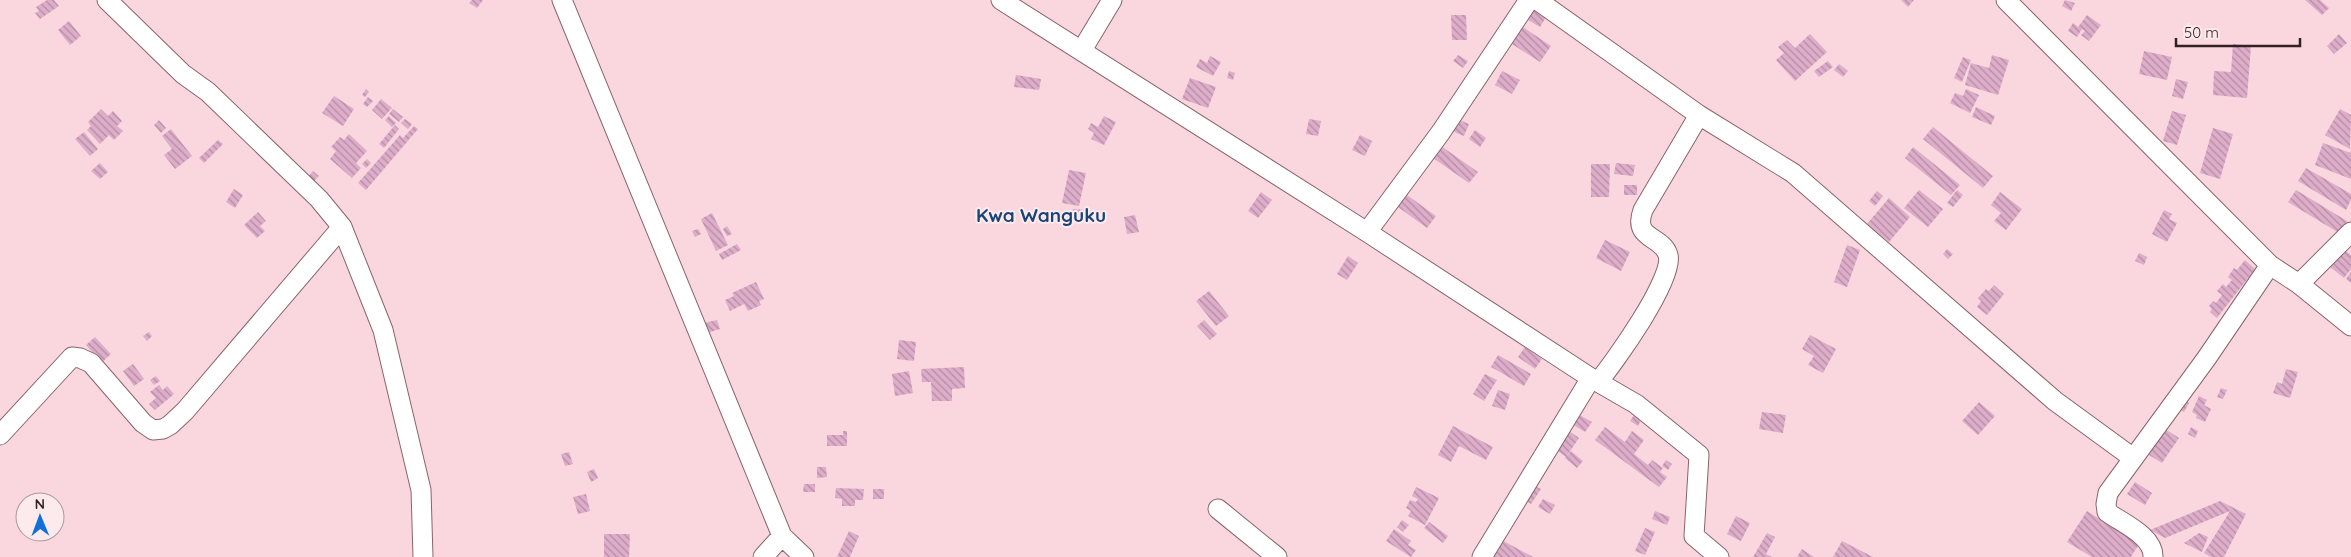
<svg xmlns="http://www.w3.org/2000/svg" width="2351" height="557" font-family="Quicksand,sans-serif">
  <defs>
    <pattern id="building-back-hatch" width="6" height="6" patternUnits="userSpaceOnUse" patternTransform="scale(1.25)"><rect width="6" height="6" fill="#ddadc9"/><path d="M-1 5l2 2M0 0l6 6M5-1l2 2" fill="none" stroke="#b48ca3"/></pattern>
  </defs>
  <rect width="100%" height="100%" fill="#fad7de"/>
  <!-- building -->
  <path fill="url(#building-back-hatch)" d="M47,0H54L59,6L40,19L35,13L39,11L36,7Z
    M472,0H483L477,8L469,3Z
    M1901,0H1914L1908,7Z
    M2065,0L2075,3L2071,11L2062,6Z
    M2305,0H2320L2329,8L2322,15Z
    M1537,5L1549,12L1540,27L1528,20Z
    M1451,15H1466L1467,40H1452Z
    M2087,15L2101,25L2089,41L2081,35L2085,31L2082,29L2077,37L2068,31L2073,23L2078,27Z
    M69,21L81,36L70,45L58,30Z
    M1523,27L1551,46L1540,62L1512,44Z
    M1810,34L1827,52L1795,81L1776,60L1784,53L1778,47L1787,40L1795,48Z
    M2339,34L2347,43L2334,54L2327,46Z
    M2233,44L2251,46L2247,98L2213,95L2214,71L2231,72Z
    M2144,51L2172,57L2167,80L2139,74Z
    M1458,55L1468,61L1463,68L1453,61Z
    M1992,55L2009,60L1998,95L1965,85L1971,63L1989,68Z
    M1210,56L1221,62L1213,76L1196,67L1200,59L1207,63Z
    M1963,57L1971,60L1962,82L1954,78Z
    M1828,61L1833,67L1819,77L1814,71Z
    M1839,64L1848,71L1843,77L1834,70Z
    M1229,71L1235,73L1233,80L1227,78Z
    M1502,71L1520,80L1512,94L1495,85Z
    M1016,75L1041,79L1039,90L1014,87Z
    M1190,78L1216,87L1208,108L1182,99Z
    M2176,79L2188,82L2183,99L2172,96Z
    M366,89L369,92L365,97L362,95Z
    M1966,89L1979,95L1970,113L1950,103L1955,93L1963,96Z
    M334,96L354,109L343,126L322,113Z
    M368,97L373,101L367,107L363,104Z
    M381,99L392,108L382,119L372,110Z
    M1976,107L1995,116L1991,125L1972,117Z
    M101,109L108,116L113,111L122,121L117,126L123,131L114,140L109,135L100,144L87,130L91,126L88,122Z
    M393,109L403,117L399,122L389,114Z
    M2340,109L2351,115L2350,149L2325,135Z
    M2172,111L2186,115L2177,145L2163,141Z
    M389,116L396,123L392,127L385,120Z
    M1104,116L1116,122L1104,145L1091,139L1094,133L1088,129L1091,123L1098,127Z
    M405,119L412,124L408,129L401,123Z
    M1309,119L1321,121L1318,136L1306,134Z
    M1457,119L1469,124L1464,136L1452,131Z
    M159,120L166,128L161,133L154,125Z
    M395,125L399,129L384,148L379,144Z
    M414,126L418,129L366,190L358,183L400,135L403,138Z
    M1933,127L1993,176L1983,188L1923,139Z
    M2213,128L2233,134L2220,179L2200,173Z
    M171,129L192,156L175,169L164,155L172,149L162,136Z
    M1475,130L1486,138L1480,147L1469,139Z
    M84,132L98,149L90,156L75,139Z
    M349,134L367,151L356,163L361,168L352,178L330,159L336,151L331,147L340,137L344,140Z
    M1360,135L1372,141L1365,156L1352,150Z
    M218,140L223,144L204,163L199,158Z
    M2323,143L2351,153V179L2315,165Z
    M1441,146L1478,172L1469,183L1433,158Z
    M1913,147L1960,185L1951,195L1905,158Z
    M367,159L371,163L366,168L362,164Z
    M100,163L108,172L100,179L91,171Z
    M1616,163L1635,165L1633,176L1614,174Z
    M1591,164H1610L1609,197H1591Z
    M2306,168L2351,194V200L2346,210L2298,181Z
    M1069,170L1086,173L1079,206L1062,203Z
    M313,171L319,176L312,183L307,178Z
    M1624,185H1637V195H1624Z
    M234,189L243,195L235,208L226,202Z
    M1919,190L1943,209L1928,227L1904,208Z
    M1957,190L1963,195L1953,207L1947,203Z
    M2296,190L2347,221L2339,233L2288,202Z
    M1877,191L1883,196L1875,206L1869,201Z
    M1261,192L1272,200L1258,218L1248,211Z
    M2000,192L2022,209L2006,230L1994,221L2001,213L1991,205Z
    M1407,195L1436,216L1427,228L1398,207Z
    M1889,198L1910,217L1889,242L1867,224Z
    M1073,209L1085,210L1084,219L1072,218Z
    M2164,210L2172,214L2169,219L2177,223L2167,242L2152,234Z
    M258,212L266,221L260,226L265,231L257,238L244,225Z
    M712,213L728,245L716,251L701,219Z
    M1135,215L1139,232L1127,234L1124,217Z
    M727,226L732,234L727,236L723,229Z
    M698,229L701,234L695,237L692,231Z
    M1605,240L1630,252L1621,271L1596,258Z
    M737,244L741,250L722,260L719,254Z
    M1847,245L1860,250L1847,287L1834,282Z
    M1947,249L1953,254L1948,259L1943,254Z
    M2343,249L2351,255V269L2344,278L2329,266Z
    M2139,253L2147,257L2144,265L2135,261Z
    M1348,256L1358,263L1347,280L1337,274Z
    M2245,260L2255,269L2217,318L2210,312L2212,309L2209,306L2213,301L2216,303L2222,295L2217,291L2223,284L2226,287L2232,280L2228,277L2234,268L2237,270Z
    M2351,272V283L2346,279Z
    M756,282L764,299L759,301L761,305L748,311L744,304L730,311L725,300L734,296L732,293Z
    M1994,285L2004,294L1987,315L1977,307L1981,301L1978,298L1986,289L1989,291Z
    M1209,291L1229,316L1216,326L1196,301Z
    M717,320L720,329L707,333L704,323Z
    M1204,320L1217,334L1210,340L1197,326Z
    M149,332L152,336L147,341L143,336Z
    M1810,335L1836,349L1823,373L1808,365L1814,356L1802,349Z
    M95,337L111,354L101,363L86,345Z
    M899,340L916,342L914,361L897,359Z
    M1525,347L1542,359L1535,369L1518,357Z
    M1498,355L1531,374L1524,386L1491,367Z
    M133,364L144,379L134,386L123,371Z
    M964,367L965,388L952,389V401H932L931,382H922L921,369Z
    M2286,369L2298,372L2290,398L2273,393L2277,382L2282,384Z
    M909,371L913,393L895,396L892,374Z
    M1485,374L1497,380L1484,401L1473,394Z
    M156,376L160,381L154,385L150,380Z
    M159,385L163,390L167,386L174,394L155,410L149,404L156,398L150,392Z
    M2221,388L2227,390L2223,399L2217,397Z
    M1498,390L1510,394L1505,410L1492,406Z
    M2199,396L2207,400L2204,405L2211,409L2205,422L2196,418L2197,415L2192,412Z
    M2181,398L2189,403L2184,412L2175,407Z
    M1979,402L1995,416L1978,435L1962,421Z
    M1762,412L1786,415L1783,433L1759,429Z
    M1576,413L1592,422L1585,432L1570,423Z
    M1634,415L1641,420L1638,426L1630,421Z
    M1453,426L1493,447L1486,460L1459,446L1451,462L1438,455Z
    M1605,427L1625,442L1632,431L1644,440L1634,454L1648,465L1652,460L1663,468L1660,472L1667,477L1659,487L1595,440Z
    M2191,427L2198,431L2195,438L2188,434Z
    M1566,429L1579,438L1566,457L1552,447Z
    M2165,429L2179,438L2162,463L2149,455Z
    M843,431H847V446H827V435H843Z
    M1571,451L1583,461L1577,468L1565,458Z
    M569,452L573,464L565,466L561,454Z
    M1666,460L1672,464L1668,470L1662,466Z
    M817,467H826L827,477L817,478Z
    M594,469L598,478L591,482L587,472Z
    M2135,482L2152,493L2145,505L2127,494Z
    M804,484H815V492H803Z
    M1531,484L1541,489L1531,504L1522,498Z
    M1416,487L1439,498L1425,525L1408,516L1411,511L1406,508L1410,500L1416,502L1418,499L1412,496Z
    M836,488L864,489L863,500H855V506H842V499L835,498Z
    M873,489H884V499H873Z
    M586,494L590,511L578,514L573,497Z
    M1543,499L1555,505L1550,514L1538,507Z
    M2220,501L2246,514L2224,557H2211L2204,553L2230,511L2165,538L2150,530Z
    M1655,511L1670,517L1667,525L1652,519Z
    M2087,511L2139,544L2131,557H2092L2067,542Z
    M1736,516L1750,523L1741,541L1727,534Z
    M1402,520L1409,525L1403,532L1397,527Z
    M1429,522L1448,536L1443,543L1424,528Z
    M1645,528L1655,532L1645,555L1635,551Z
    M1394,529L1411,541L1408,545L1416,550L1411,557L1386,541Z
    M849,531L859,536L850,557H837Z
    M1767,533L1775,537L1766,554L1772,557H1753Z
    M2199,533L2208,537L2202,552L2184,543Z
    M604,534H630L629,557H604Z
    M1500,539L1533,557H1490Z
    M1842,541L1873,557H1833Z
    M1802,549L1814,557H1797Z"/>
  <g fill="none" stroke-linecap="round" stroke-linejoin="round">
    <defs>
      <path id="street" d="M107,0L183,74L208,92L319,199L342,227L383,330L421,490L423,557
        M562,0L782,536L804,557
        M1001,0L1367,232L1591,378L1636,404L1699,455L1694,536L1719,557
        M1537,0L1699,115L1793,173L2055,401L2133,458
        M2006,0L2270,265L2299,284L2351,326
        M1082,50L1112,0
        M1367,232L1441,132L1529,0
        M2299,284L2351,232
        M1598,382C1613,364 1675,278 1668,255C1662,235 1632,240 1643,210L1699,115
        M0,435L72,357L80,358L91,363L143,423L153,430L163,429L170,425L185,411L342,227
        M1218,509L1277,557
        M763,557L782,536
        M1482,557L1591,378
        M2153,557C2154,536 2122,523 2107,512L2106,504L2108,493L2206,359L2270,265"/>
    </defs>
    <!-- street casing -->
    <use href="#street" stroke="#89646c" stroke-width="21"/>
    <!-- street -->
    <use href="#street" stroke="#fff" stroke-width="19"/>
  </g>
  <g text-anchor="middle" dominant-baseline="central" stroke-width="4" stroke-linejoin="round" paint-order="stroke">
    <!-- quarter labels -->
    <g font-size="19" font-weight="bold" fill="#1a4377" stroke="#fceaed">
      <text x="1041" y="215">Kwa Wanguku</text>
    </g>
  </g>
  <!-- north arrow -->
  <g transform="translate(40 517) rotate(359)"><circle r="24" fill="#fceaed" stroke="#ab9a9d"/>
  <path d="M0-4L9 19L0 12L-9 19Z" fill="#1070d9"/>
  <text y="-8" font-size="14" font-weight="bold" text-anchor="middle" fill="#312124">N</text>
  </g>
  <!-- scale -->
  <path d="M2176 38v8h124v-8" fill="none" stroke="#312124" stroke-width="2.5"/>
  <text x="2184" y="38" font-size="15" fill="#312124" stroke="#fceaed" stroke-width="4" paint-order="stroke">50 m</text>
</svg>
